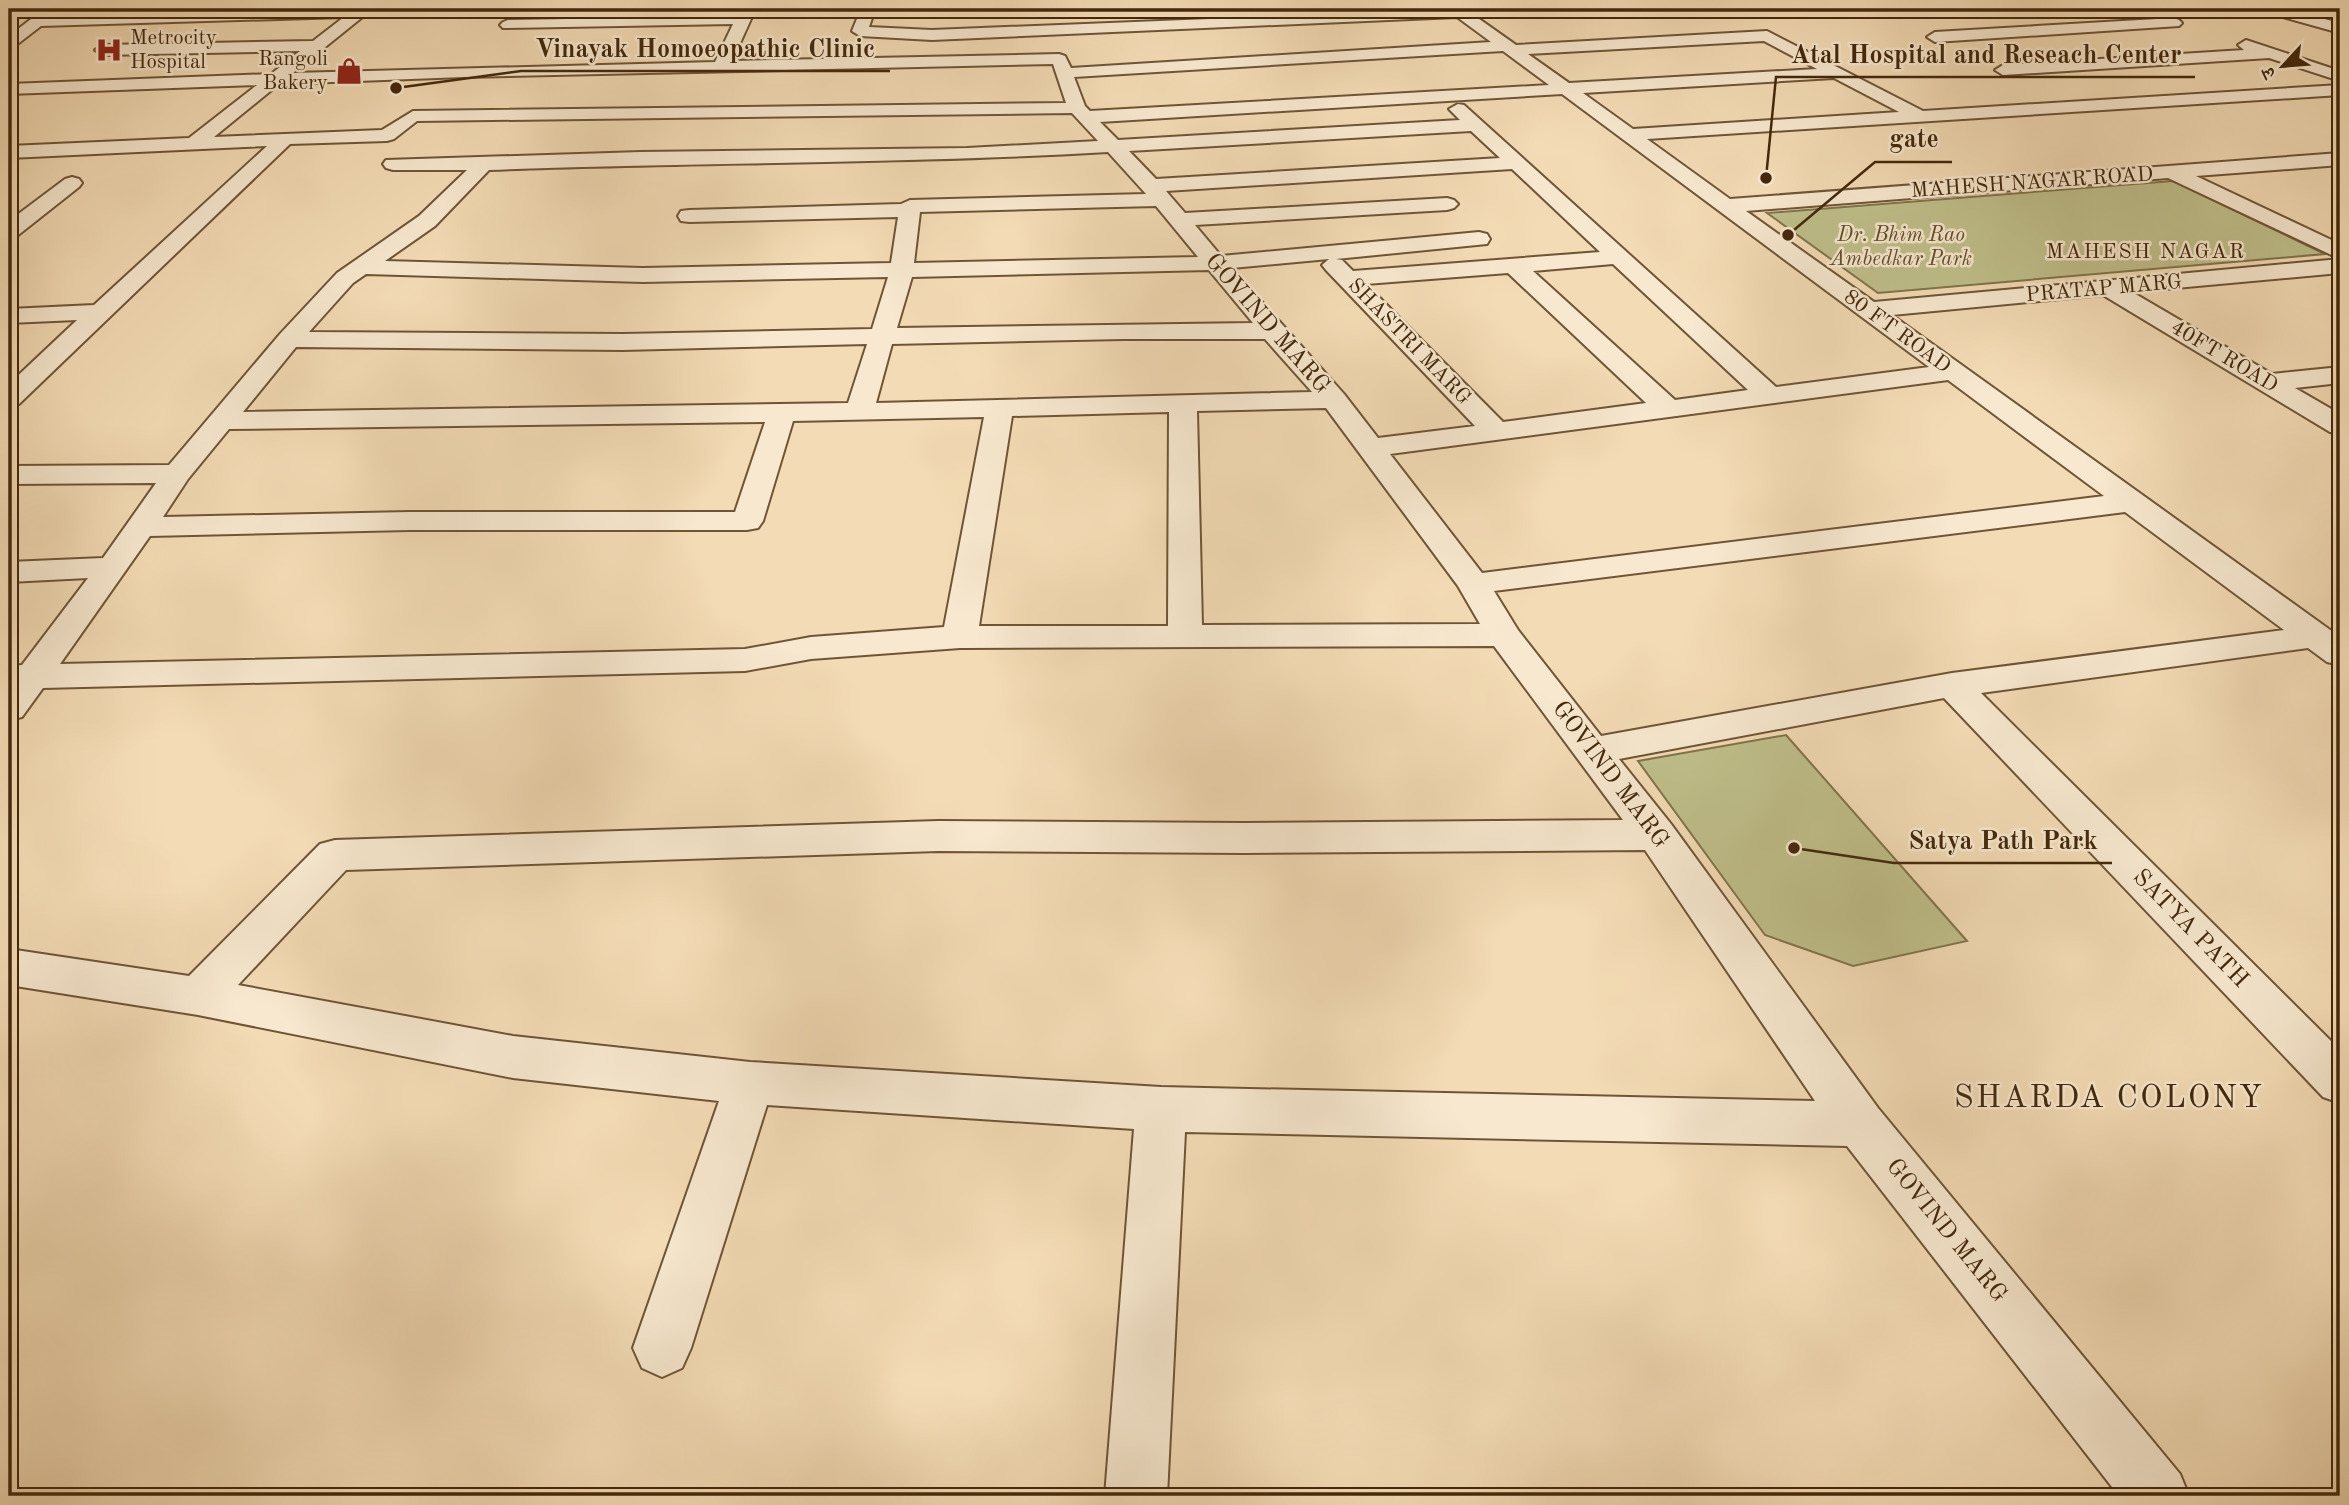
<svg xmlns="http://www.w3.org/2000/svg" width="2349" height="1505" font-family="'Old Standard TT','Noto Serif Devanagari',serif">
  <rect width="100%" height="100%" fill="#f3dbb5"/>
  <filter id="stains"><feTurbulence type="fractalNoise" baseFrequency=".00286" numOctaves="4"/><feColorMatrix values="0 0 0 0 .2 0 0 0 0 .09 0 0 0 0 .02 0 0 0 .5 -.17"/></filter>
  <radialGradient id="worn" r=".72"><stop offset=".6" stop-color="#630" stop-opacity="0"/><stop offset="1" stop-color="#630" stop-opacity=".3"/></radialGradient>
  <!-- green -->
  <path fill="#bfbf8b" stroke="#81744b" stroke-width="2" d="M2173,181L2325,254L1878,293L1767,213Z
    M1786,735L1967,941L1853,966L1765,935L1638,761Z"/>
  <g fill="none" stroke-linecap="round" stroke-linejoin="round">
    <defs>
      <path id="minor" d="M44,9H60L53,16L365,9L367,12L365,15L293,73L715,62L733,24L503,28L500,25L503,22L508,20L748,16L751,19L732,61L1059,54L1065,56L1071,68L1491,42L1457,17L932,40L860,36L852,31L861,9H875L869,27L932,30L1465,9L1516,45L1767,31L1923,111L2340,85V95L1647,139L1730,199L2340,153V165L2196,176L2340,244V259L2168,178L1746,211L1874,302L2340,259V273L2132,292L2272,374L2340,367V383L2295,388L2340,414V434L2330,432L2103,295L1892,315L2340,637V665L2327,662L2308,648L1981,693L2340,1050V1103L2323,1097L1944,698L1619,759L1671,824L1878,1108L2180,1474L2189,1496H2119L1847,1146L1185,1132L1167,1496H1105L1134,1129L767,1105L691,1348L682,1368L662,1377L642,1368L633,1348L719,1101L513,1078L198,1015L9,985V949L189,976L320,844L335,840L938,821L1245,823L1623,820L1494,646L960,648L811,659L745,671L43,688L22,717L9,720V666L22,665L88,578L9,582V562L103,558L156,483L9,484V466L169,465L280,334L337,273L419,216L467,170H393L386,168L383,164L386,160L641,152L967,148L1098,141L1072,113L417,121L394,139L387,141L290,144L19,404L9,406V384L77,320L9,323V309L94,305L267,146L9,158V146L189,138L257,85L9,94V84L271,74L300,51L103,55L95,50L103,45L313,41L344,17L41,26L15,46L9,48V36ZM1764,41L1817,69L1569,83L1528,54ZM1503,51L1549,85L1090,111L1085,106L1074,77ZM1053,64L1066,103L413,111L382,130L214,137L279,84L464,77ZM1834,78L1899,112L1633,129L1583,93ZM1562,94L1929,367L1776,387L1464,105L1458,104L1449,109L1460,120L1118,140L1100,122ZM1471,131L1500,158L1156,179L1129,151ZM1108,152L1146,194L910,200L901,204L689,210L681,211L678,216L681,221L689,222L898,217L891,263L643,268L385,261L435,226L489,170C696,162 902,164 1108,152ZM1512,169L1600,252L1353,271L1342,260L1336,259L1487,244L1490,239L1487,234L1479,232L1221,256L1195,225L1447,210L1454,208L1458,204L1454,200L1447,198L1185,213L1166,191ZM1156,206L1198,257L914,263L920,212ZM1329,259L1322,265L1326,270L1475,426L1378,438L1344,394L1232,268ZM1613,264L1748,390L1675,400L1533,271ZM1209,270L1253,323L897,328L912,277ZM1508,273L1646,403L1503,422L1366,284ZM366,274L643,282L888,277L872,329L623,334L309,332L353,283ZM1123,339H1265L1312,392L876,403L892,344ZM867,344L848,403L243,412L296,347L623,350ZM1948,380L2104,496L1482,573L1390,454ZM1326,408L1458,586L1480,624L1202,625L1197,411ZM1169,412L1168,626H979L1012,416ZM984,417L944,627L811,637L745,649L60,664L150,536L409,530H747L758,528L763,521L793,421ZM765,422L735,512H409L163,517L188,479L229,429ZM2125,512L2284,630L1952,673L1601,736L1518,630L1494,591ZM1645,850L1815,1101L1161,1087L750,1062L513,1036L238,985L346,870L938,851L1245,853Z
        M1605,9H1694L1687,13L1616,16Z
        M2263,9H2286L2340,23V33L2265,12Z
        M2174,18L2179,20L2182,23L2179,26L1935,42L1927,37L1935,32Z
        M2246,40L2340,71V81L2269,58L2003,75L1995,70L2003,65L2244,50L2238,45Z
        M72,177L79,179L82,183L79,187L17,236L9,238V221L65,179Z"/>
    </defs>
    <!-- minor casing -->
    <use href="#minor" stroke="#6f5536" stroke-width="4"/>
    <!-- minor -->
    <use href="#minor" fill="#f7e8cf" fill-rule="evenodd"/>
  </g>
  <!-- icons -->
  <defs>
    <symbol id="hospital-bare" viewBox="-9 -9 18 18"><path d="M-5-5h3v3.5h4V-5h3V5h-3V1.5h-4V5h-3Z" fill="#8f2418" stroke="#f7e8cf" stroke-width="2.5" paint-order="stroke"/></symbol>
    <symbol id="shop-bare" viewBox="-9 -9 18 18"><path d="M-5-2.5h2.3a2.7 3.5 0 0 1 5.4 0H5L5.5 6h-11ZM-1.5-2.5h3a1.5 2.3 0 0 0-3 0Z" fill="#8f2418" stroke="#f7e8cf" stroke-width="2.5" paint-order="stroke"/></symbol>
  </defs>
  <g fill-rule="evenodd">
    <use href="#hospital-bare" x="90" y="31" width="38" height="38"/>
    <use href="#shop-bare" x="330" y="52" width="38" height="38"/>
  </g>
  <g text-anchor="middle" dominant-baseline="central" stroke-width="5" stroke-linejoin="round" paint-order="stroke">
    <!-- far-poi labels -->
    <g font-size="21" fill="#43280b" stroke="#f7e8cf" text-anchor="start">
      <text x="130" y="38">Metrocity<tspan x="130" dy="24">Hospital</tspan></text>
      <text x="328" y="59" text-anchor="end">Rangoli<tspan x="328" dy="24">Bakery</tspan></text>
    </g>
    <!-- far-street labels -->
    <g font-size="21" fill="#43280b" stroke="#f7e8cf">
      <text transform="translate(2032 183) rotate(-4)">MAHESH NAGAR ROAD</text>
      <text transform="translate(2104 289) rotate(-5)">PRATAP MARG</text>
      <text transform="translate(1897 332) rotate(36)">80 FT ROAD</text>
      <text transform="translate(1409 342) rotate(46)">SHASTRI MARG</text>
      <text transform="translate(2224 357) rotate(31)">40FT ROAD</text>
    </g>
    <!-- far-park labels -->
    <g font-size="21" font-style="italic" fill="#624e2b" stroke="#f7e8cf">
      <text x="1901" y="235">Dr. Bhim Rao<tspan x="1901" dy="24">Ambedkar Park</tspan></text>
    </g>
    <!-- far-neighbourhood labels -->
    <g font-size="21" letter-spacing="2" fill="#43280b" stroke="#f7e8cf">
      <text x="2146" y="252">MAHESH NAGAR</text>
    </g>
    <!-- street labels -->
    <g font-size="24" fill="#43280b" stroke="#f7e8cf">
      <text transform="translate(1267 324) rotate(49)">GOVIND MARG</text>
      <text transform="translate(1610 775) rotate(53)">GOVIND MARG</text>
      <text transform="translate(2190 929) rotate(46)">SATYA PATH</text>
      <text transform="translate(1946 1231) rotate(51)">GOVIND MARG</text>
    </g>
    <!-- near-neighbourhood labels -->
    <g font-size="32" letter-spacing="2" fill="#43280b" stroke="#f7e8cf">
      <text x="2109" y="1099">SHARDA COLONY</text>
    </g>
  </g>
  <!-- callouts -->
  <path fill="none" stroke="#43280b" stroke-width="2.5" d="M396 88L521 71H890M1766 178L1776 77H2195M1788 235L1875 162H1952M1794 848L1894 863H2112"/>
  <g fill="#43280b" stroke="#f7e8cf" stroke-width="2.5">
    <circle cx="396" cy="88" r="7"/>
    <circle cx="1766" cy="178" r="7"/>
    <circle cx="1788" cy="235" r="7"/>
    <circle cx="1794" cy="848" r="7"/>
  </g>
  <g font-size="26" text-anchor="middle" font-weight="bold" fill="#43280b" stroke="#f7e8cf" stroke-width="5" stroke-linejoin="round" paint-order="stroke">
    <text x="705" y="57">Vinayak Homoeopathic Clinic</text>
    <text x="1986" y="63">Atal Hospital and Reseach Center</text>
    <text x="1914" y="147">gate</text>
    <text x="2003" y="849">Satya Path Park</text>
  </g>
  <!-- margin -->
  <rect width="2349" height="1505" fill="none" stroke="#f3dbb5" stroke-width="35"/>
  <rect x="10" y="10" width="2328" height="1484" fill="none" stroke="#43280b" stroke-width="3.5"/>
  <rect x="18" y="18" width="2314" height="1470" fill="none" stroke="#43280b" stroke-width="2"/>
  <!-- north arrow -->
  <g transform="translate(2283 66) rotate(244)" stroke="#f7e8cf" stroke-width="5" paint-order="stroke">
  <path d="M0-5L12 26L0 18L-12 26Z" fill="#43280b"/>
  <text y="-10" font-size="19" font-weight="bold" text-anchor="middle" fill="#43280b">उ</text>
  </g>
  <rect width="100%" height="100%" filter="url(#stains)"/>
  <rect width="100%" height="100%" fill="url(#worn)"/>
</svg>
